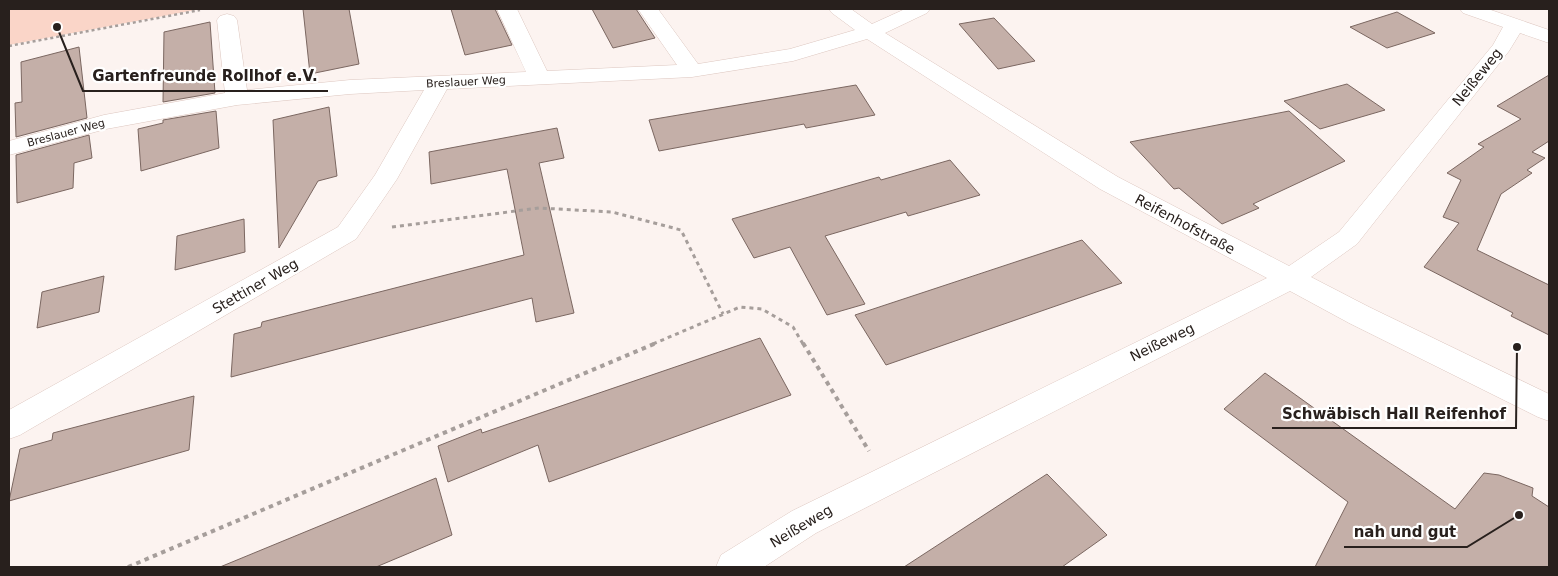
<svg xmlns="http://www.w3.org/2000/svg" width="1558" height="576" font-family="'DejaVu Sans',sans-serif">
  <rect width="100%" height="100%" fill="#fcf3f0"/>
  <!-- green -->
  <path fill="#fad5c8" d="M9,9H201L9,45Z"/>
  <!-- building -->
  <path fill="#c4afa8" stroke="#7b6761" d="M303,9H349L359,64L310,74Z
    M451,9H495L512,45L465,55Z
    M592,9H636L655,38L613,48Z
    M1397,12L1435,33L1387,48L1350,27Z
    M994,18L1035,61L998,69L959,24Z
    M210,22L215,93L163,102L164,32Z
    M79,47L87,118L16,137L15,103L22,102L21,62Z
    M1549,75V141L1532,152L1545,158L1527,170L1532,173L1501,194L1477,250L1549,285V335L1511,316L1513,313L1424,267L1459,223L1443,217L1461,180L1447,173L1484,147L1478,144L1521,119L1497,106Z
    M1347,84L1385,110L1320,129L1284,101Z
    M856,85L875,115L806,128L804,124L659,151L649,120Z
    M329,107L337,176L318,181L279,248L273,120Z
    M216,111L219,148L141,171L138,129L163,123V120Z
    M1289,111L1345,161L1253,204L1259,208L1222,224L1179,188L1174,189L1130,142Z
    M557,128L564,158L539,163L574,313L536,322L532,298L231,377L234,334L261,327L262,322L524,255L507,169L431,184L429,152Z
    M89,135L92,158L74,163L73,188L17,203L16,155Z
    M950,160L980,195L908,216L906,212L825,236L865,304L827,315L790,247L754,258L732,219L879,177L881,180Z
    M244,219L245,252L175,270L177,236Z
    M1082,240L1122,283L886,365L855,315Z
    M104,276L99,312L37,328L42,292Z
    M760,338L791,395L549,482L538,445L448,482L438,446L481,429L482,433Z
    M1265,373L1455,509L1484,473L1499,475L1533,488L1532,496L1549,507V567H1315L1348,502L1224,409Z
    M194,396L189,450L9,501L20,449L52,440L53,433Z
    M1047,474L1107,535L1062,567H904Z
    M436,478L452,535L376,567H220Z"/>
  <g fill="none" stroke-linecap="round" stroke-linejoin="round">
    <defs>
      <path id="minor" d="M497,9H517L547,71L677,65L638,9H658L698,64L790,49L855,30L832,13L829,9H851L872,24L905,9H930L927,13L885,33L1118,177L1289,266L1339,232L1493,45L1503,27L1463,13L1460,9H1488L1549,30V43L1520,33L1509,51L1357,244L1311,277L1369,307L1549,394V421L1538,417L1349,323L1290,291L816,533L764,567H716L721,555L792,511L1267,278L1100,189L867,39L793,61L692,77L447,89L397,179L356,239L20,435L9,439V410L338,227L375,175L424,90L350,94L237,105L106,129L9,155V141L104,115L225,93L217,20L220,16L227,14L234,16L237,20L247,90L350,80L526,72Z"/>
    </defs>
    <!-- minor casing -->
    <use href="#minor" stroke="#ddc7c0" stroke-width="1"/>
    <!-- path-far2 -->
    <path stroke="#a69e9b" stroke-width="2.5" stroke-dasharray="3 3" stroke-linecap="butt" d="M9,46L200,10"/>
    <!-- path-far1 -->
    <path stroke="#a69e9b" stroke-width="3" stroke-dasharray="4 4" stroke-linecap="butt" d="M392,227L539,208L612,212L681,230L723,314
      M653,344L740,307L762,309L793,327L803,344"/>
    <!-- path -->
    <path stroke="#a69e9b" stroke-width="4" stroke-dasharray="4.5 4.5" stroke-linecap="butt" d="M803,343L869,451
      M128,567L656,343"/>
    <!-- minor -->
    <use href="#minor" fill="#fff" fill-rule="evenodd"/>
  </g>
  <g text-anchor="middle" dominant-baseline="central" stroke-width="4.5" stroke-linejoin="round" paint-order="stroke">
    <!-- far-street labels -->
    <g font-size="11" fill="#28201d" stroke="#fff">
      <text transform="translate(466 82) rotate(-3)">Breslauer Weg</text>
      <text transform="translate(66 133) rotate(-15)">Breslauer Weg</text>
    </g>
    <!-- street labels -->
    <g font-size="14" fill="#28201d" stroke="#fff">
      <text transform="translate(1477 77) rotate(-51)">Neißeweg</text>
      <text transform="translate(1185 224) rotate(28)">Reifenhofstraße</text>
      <text transform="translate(255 286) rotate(-30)">Stettiner Weg</text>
      <text transform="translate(1162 342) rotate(-26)">Neißeweg</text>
      <text transform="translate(801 526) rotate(-31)">Neißeweg</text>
    </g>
  </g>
  <!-- callouts -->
  <path fill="none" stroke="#28201d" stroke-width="2" d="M57 27L83 91H328M1517 347L1516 428H1272M1519 515L1467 547H1344"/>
  <g fill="#28201d" stroke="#fff" stroke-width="2">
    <circle cx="57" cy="27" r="5"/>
    <circle cx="1517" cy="347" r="5"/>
    <circle cx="1519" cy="515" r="5"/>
  </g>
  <g font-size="15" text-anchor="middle" font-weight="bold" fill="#28201d" stroke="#fff" stroke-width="4.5" stroke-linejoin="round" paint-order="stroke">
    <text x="205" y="81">Gartenfreunde Rollhof e.V.</text>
    <text x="1394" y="419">Schwäbisch Hall Reifenhof</text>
    <text x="1405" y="537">nah und gut</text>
  </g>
  <!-- border -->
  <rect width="1558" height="576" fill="none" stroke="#28201d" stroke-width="20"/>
</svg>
